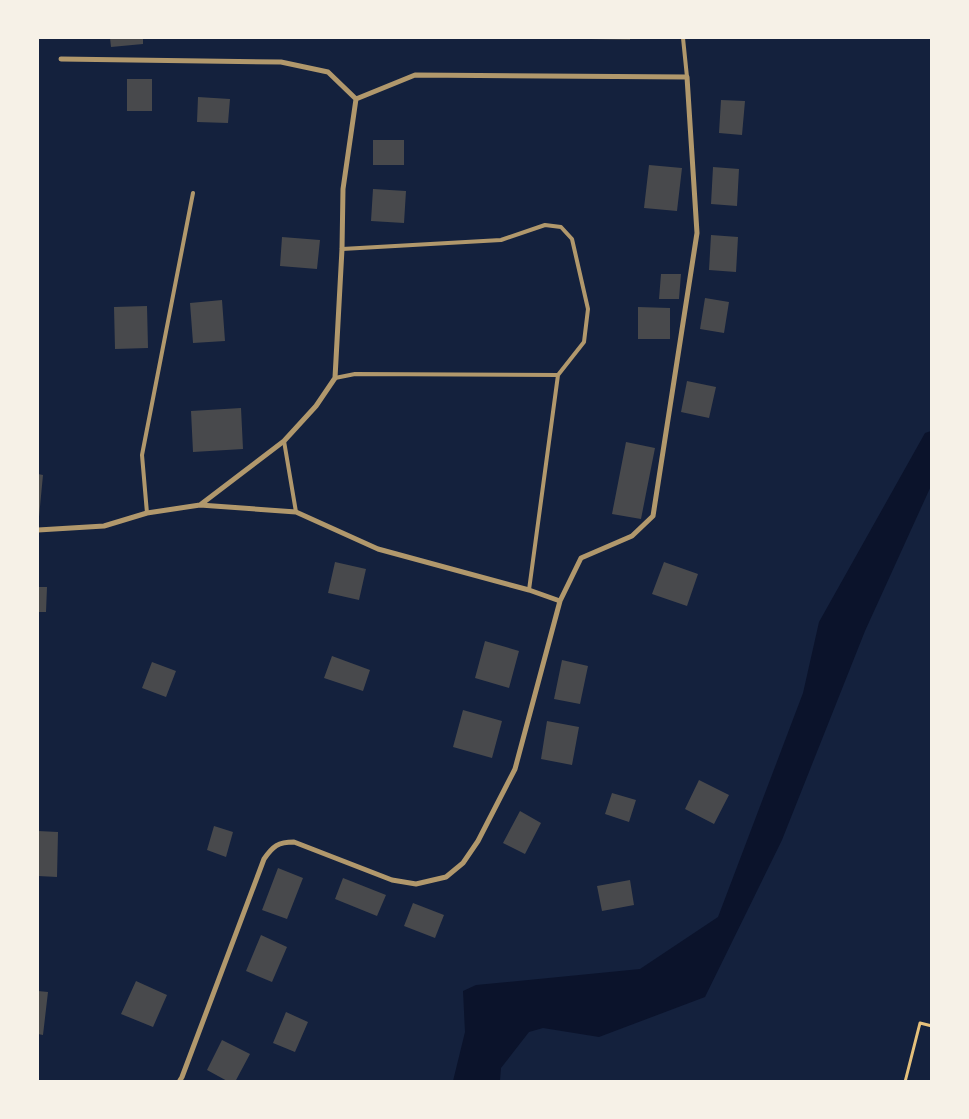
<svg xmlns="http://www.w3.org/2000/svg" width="969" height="1119" font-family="Literata,serif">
  <rect width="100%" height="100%" fill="#14213d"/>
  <!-- water -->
  <path fill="#0b132b" d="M931,431V486L865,631L782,840L705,997L599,1037L543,1028L529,1032L501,1068L500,1081H453L465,1032L463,991L476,985L640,969L718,917L803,693L819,622L925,433Z"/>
  <!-- building -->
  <path fill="#48494c" d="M110,38H143V44L111,47Z
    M590,38H630V40L590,39Z
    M127,79H152V111H127Z
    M198,97L230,99L228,123L197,122Z
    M721,100L745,101L742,135L719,133Z
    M373,140H404V165H373Z
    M649,165L682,168L677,211L644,208Z
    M713,167L739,169L737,206L711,204Z
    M373,189L406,191L404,223L371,221Z
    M711,235L738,237L736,272L709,270Z
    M282,237L320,240L317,269L280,266Z
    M661,274H681L679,299H659Z
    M705,298L729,302L724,333L700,329Z
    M222,300L225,341L193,343L190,303Z
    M147,306L148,348L115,349L114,307Z
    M638,307L670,308V339H638Z
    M687,381L716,387L709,418L681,412Z
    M241,408L243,449L193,452L191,411Z
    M626,442L655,448L641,519L612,514Z
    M38,474L43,475L39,517H38Z
    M335,562L366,569L359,600L328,593Z
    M664,562L698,574L687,606L652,594Z
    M38,587H47L46,612H38Z
    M485,641L519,651L509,688L475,678Z
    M332,656L370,670L363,691L324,678Z
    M562,660L588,666L580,704L554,699Z
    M152,662L176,671L166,697L142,688Z
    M463,710L502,721L492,758L453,747Z
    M547,721L579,727L572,765L541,759Z
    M699,780L729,795L714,824L685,809Z
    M612,793L636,800L629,822L605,814Z
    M520,811L541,823L525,854L503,843Z
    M214,826L233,832L226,857L207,850Z
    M38,831L58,832L57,877L38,876Z
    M278,868L303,878L287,919L262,910Z
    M343,878L386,895L377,916L335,899Z
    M630,880L634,905L602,911L597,886Z
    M413,903L444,915L435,938L404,926Z
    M261,935L287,947L272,982L246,971Z
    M136,981L167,995L153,1027L121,1014Z
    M38,991L48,992L43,1035L38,1034Z
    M286,1012L308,1022L295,1052L273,1043Z
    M222,1040L250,1054L235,1082H229L207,1070Z"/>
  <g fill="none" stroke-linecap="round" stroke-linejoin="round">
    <!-- path -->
    <path stroke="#e5c07b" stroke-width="3" d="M905,1082L920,1023L932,1026"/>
    <!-- service -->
    <path stroke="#b1986c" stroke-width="4" d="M683,38L687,77
      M335,378L355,374L558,375L584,342L588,309L572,239L561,227L545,225L501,240L342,249
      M284,441L296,512
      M147,513L142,455L193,193
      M529,590L558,375"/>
    <!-- minor -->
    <path stroke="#b1986c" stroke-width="5" d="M200,505L284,441L316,406L335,378L342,249L343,189L356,99
      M38,530L104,526L147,513L200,505L296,512L378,549L529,590L560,601L581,558L632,536L653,516L697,233L687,77L415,75L356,99L328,72L281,62L61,59
      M179,1082L182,1077L264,859C273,846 278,842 294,842L392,880L416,884L446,877L463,863L478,841L515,769L560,601"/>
  </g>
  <!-- border -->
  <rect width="969" height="1119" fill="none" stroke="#f6f1e7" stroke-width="78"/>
</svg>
